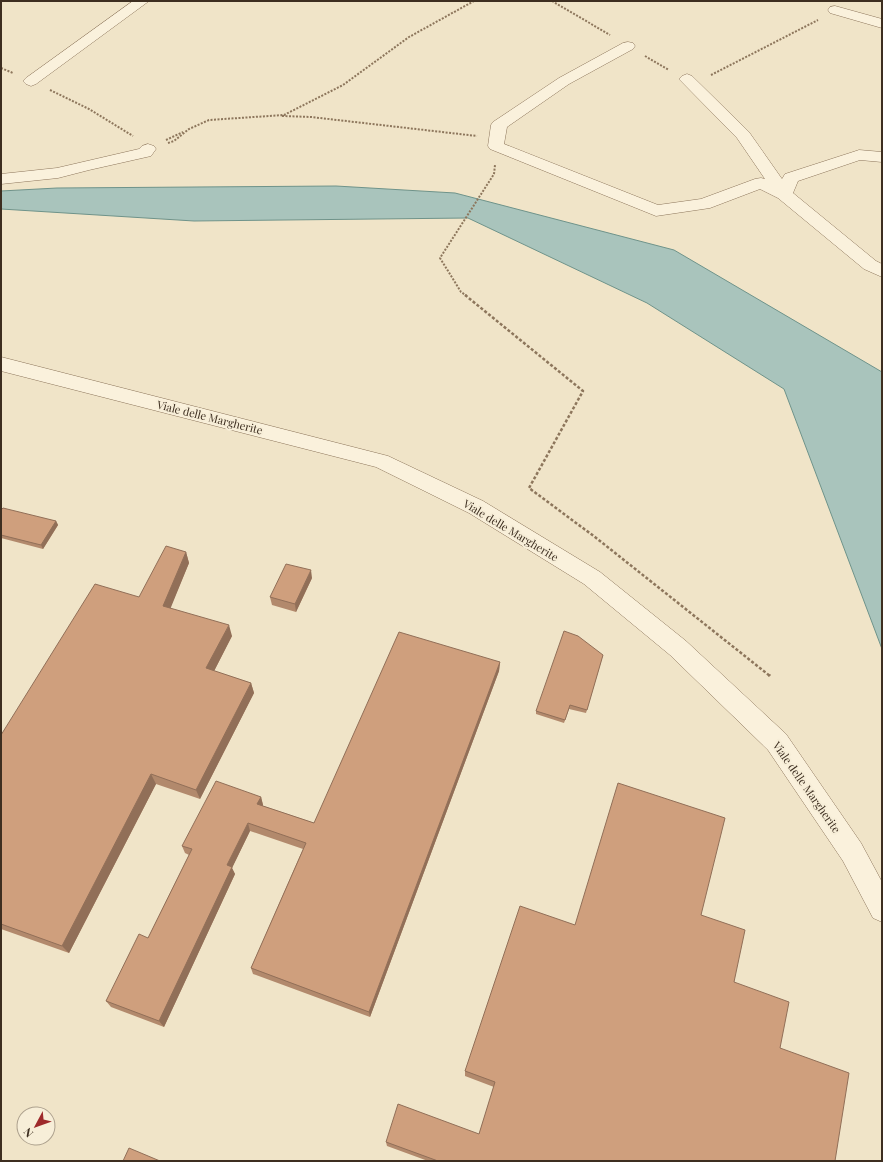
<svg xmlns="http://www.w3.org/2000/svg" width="883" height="1162" font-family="'Playfair Display',serif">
  <rect width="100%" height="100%" fill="#f0e4c8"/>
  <!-- water -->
  <path fill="#a9c4bc" stroke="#6f938a" d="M336,186L455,193L674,250L882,372V649L784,389L647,303L468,218L194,221L1,209V191L57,188Z"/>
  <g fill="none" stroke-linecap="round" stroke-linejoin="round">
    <defs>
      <path id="minor" d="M133,1H149L36,84L31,86L26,84L23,81L26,78Z
        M835,6L882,19V28L830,13L828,10L830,7Z
        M628,42L633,43L635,46L633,49L569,84L507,127L504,144L658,205L701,199L755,179L761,178L765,179L737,138L679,79L682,76L687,74L692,76L749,132L782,179L785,174L853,152L859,150L882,152V162L860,160L798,181L793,193L876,261L882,264V277L864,269L778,198L760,189L710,208L656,216L490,149L488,146L491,125L493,122L559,78L623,43Z
        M148,144L154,146L156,149L151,156L89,170L58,178L1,184V174L57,168L139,149L142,146Z
        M1,357L388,456L483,501L600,572L686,641L786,734L861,843L882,882V922L873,918L843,861L768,750L670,655L584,584L469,513L376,467L1,371Z"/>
    </defs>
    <!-- minor casing -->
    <use href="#minor" stroke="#8d765c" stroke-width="1"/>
    <!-- path-far2 -->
    <path stroke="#8d765c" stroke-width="2" stroke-dasharray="2 1.5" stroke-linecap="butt" d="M552,1L610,35
      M645,56L669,70
      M1,68L13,73
      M711,75L818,20
      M50,90L89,109L133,136
      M282,116L311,117L477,136
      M166,140L183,132
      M168,143L174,141L189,129L209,120L284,115L343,85L409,37L474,1
      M467,296L461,292L440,258L494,174L495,165"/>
    <!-- path-far1 -->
    <path stroke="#8d765c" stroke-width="2.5" stroke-dasharray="3 2" stroke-linecap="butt" d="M465,295L583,391L529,488L595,537L770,676"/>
    <!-- path -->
    <path stroke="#8d765c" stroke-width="3" stroke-dasharray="3.5 2.5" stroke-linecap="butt" d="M769,675L770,676"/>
    <!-- minor -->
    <use href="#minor" fill="#faf1dc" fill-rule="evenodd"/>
  </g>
  <!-- wall -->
  <path fill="#b2896c" d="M1,510L56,521L58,525L43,549L1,538Z
    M186,552L189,563L170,608L232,636L214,671L251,683L254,693L200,799L156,784L69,953L1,929V735L139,597Z
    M312,578L296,612L272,605L270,597Z
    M603,655L586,713L569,709L564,723L536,714V711Z
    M500,662L499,671L370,1017L253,974L251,968L303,849L250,831L232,868L235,874L164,1027L111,1007L106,1001L148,938L189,855L185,853L182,846L261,797L263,805V806L314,823Z
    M701,915L734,982L835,1161H428L387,1146L386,1142L479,1134L494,1087L465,1076V1071L575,925Z"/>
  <!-- shaded-wall -->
  <path fill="#916f58" d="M56,521L58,525L43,549L41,545Z
    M186,552L189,563L167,617L163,606Z
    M311,570L312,578L296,612L295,604Z
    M229,625L232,636L210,679L206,668Z
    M500,662L499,671L370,1017L369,1012Z
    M251,683L254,693L200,799L196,790Z
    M151,774L156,784L69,953L62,946Z
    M261,797L263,805L260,812L257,804Z
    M248,823L250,831L232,868L235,874L164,1027L159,1021L227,865Z"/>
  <!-- building -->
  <path fill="#cf9f7d" stroke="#916f58" d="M3,508L56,521L41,545L1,535V510Z
    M166,546L186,552L163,606L229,625L206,668L251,683L196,790L151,774L62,946L1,924V735L95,584L139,597Z
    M286,564L311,570L295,604L270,597Z
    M564,631L578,636L603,655L587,710L570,705L565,720L536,711Z
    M399,632L500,662L369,1012L251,968L306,843L248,823L227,865L232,867L159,1021L106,1001L139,934L148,938L192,849L182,846L216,781L261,797L257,804L314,823Z
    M618,783L725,818L701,915L745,930L734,982L789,1002L780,1048L849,1073L835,1161H438L386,1142L398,1104L479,1134L495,1082L465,1071L520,906L575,925Z
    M129,1148L160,1161H123Z"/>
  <g text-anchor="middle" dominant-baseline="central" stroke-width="4" stroke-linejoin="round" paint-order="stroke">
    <!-- street labels -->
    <g font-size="11" fill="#3d2e20" stroke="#f7eed8">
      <text transform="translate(210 417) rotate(14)">Viale delle Margherite</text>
      <text transform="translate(511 530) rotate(31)">Viale delle Margherite</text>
      <text transform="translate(807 787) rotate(55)">Viale delle Margherite</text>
    </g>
  </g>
  <!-- border -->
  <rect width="883" height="1162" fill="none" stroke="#3d2e20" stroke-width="4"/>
  <!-- north arrow -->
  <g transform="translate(36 1126) rotate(229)"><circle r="19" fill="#f7eed8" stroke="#ada18e"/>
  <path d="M0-3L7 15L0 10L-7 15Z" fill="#9e2a2b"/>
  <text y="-6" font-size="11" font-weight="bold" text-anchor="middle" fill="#3d2e20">N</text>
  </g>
</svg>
